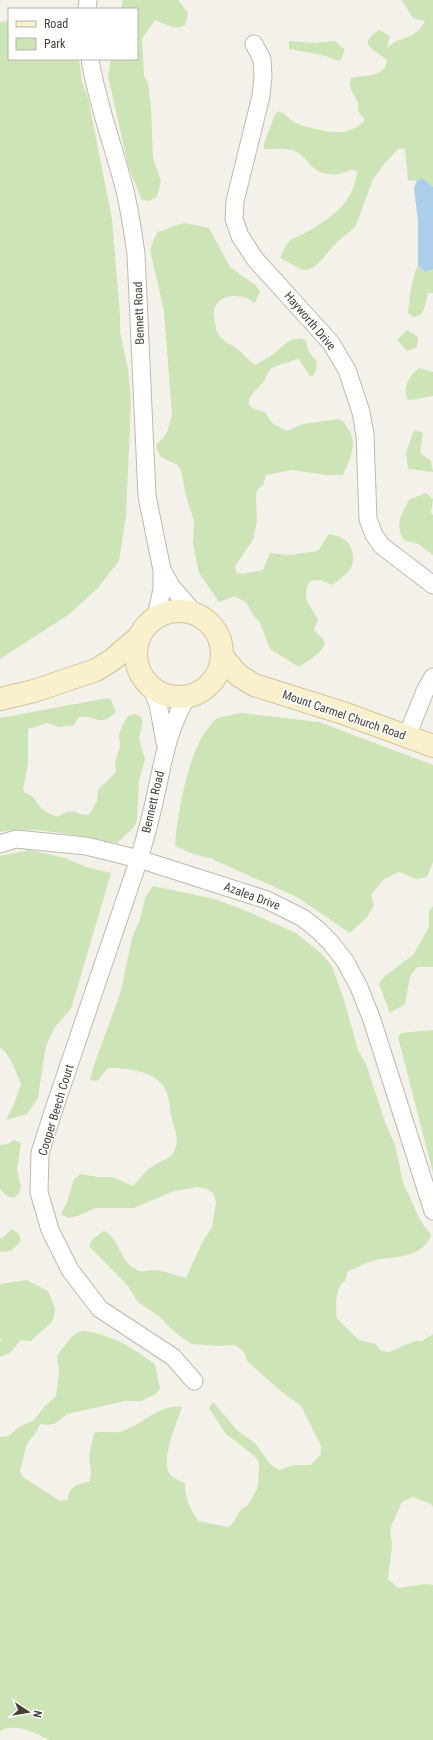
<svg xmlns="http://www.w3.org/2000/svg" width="433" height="1740" font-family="'Roboto Condensed',sans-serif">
  <rect width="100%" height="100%" fill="#f3f1e9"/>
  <!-- green -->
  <path fill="#cde4b6" d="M123,0H178L188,13C187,16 187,20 186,23C180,33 163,23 155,20L142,39L144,76L148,83L151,107L153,158L161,181L157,197L149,201L142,200L140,196L128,165L108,76L111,59H137V9H121Z
    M403,0H433V187L422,178L417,181L408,180L405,149L399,148L385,163L373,179L356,225C352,232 347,233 342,238C331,246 325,258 315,266C311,269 308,270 303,270L280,258C283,251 287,241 294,238C298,236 302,235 305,233C331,218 353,204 357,172L352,169C342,176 327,176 316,170C308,164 303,153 292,150C284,148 273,149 264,149V144L275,114L279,111C286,114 289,119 294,122C304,128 332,133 343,132C352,131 359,126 365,120L358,111C361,97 345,91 351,78C363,75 385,78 387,61C380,50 353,47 379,30L390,36L387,48C400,35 415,41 425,21L413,18L402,1Z
    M9,21V59H79L82,82L88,98L112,219L120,316V332L128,369L131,402L126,516L119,561L96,590L68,615L0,659V22Z
    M289,41L316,43L335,41L345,50L340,61L322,55L289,49Z
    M184,223L209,228L230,267L255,285L260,291L255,303C237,289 207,296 215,323C216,327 216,332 219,335C223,342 231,344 236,348C243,353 248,360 255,365C261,362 267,358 272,355C282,348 291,334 305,340C307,343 307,345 308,349C313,361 321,357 314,375L310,376L298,358C291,362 277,365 272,368C266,372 266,380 262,384C248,397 240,407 265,412L273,424L287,431L303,424L338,419C345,421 345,424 349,430C358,445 349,461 343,475H327L291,470L266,475L263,485L257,490L256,495L257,521L253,540L235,566L236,572L242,574L263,570L270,553L289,555L318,551L329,534L338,536L348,542C360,565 350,572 332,585L320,580L311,581L307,586L306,599L318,620L314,629C316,634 322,636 324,641C328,650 306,662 299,667L270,649L260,623L254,616L246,602L235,596L219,602L199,573L193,544L194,521L186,496L181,470L178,465L161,457L158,452L156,445L164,437L167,432L172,415L164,311L150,250L154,239L158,232C167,230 174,225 184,223Z
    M418,265L425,272L433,269V293H428C425,302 426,317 413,317L408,313C410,297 411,280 418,265Z
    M407,330L418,337L417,347L407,351L397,340Z
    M419,368L433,372V396L410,400L407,399C403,386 409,376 419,368Z
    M414,430L423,433L420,453L431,461L433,472L408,469L406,453Z
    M426,493L433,499L431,513L433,515V555L418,544L404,540C394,523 401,516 409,500Z
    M108,698L111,700L116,712C98,729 97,714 79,717L74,725L59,727L47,723L28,729V764L23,789L25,793L32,796L41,808L48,813L58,817C76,804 76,818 90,814L97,801L98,790L116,772L115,762L120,746L119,735L123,724L128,716L135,714L142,718V725L139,739L145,759L139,781L137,820L134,827L117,843C82,837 35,825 0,832V718Z
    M241,713L319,722L433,765V862L427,877L416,879L399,872L384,879L371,894L374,906L367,917L350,933L297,897L212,859L191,853L175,846C177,815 187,762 203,735C207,729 212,723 217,718Z
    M30,850L65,858L86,867L111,873L71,1009L55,1027L48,1041L45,1051L38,1098L27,1114L6,1120L14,1104L21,1084C17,1075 9,1051 0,1048V856Z
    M153,886L215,899L244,910L296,933L322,954L332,966L345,1003L358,1050L366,1064L385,1122L395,1145L404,1186L408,1193L420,1220L431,1235C423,1258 396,1256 376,1260C366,1262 356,1268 347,1272C346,1281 345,1280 340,1286C335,1296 336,1309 337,1319L359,1340L375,1344L381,1351L389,1352L415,1341H422L433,1334V1507L431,1504L413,1497L402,1502L390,1529L392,1545L388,1579L398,1588L425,1584L433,1585V1740H49C38,1734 12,1721 0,1732V1437L9,1436L19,1427L34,1420L44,1407L56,1396L59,1371L57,1356C63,1348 69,1338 77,1333C82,1329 90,1332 95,1333C122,1340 133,1349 155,1364L160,1389L156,1394L141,1401H125L67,1414L56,1423L48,1425L40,1424L37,1431L27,1444L20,1471L23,1477L60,1501L68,1500C69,1485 77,1485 90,1481L91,1474L89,1455L94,1433C102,1431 111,1433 119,1432C142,1426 158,1404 182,1407C177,1422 161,1459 169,1473C172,1478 180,1481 185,1483C184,1497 191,1510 198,1521L228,1527L233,1523L241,1509L247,1506L251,1500L258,1487L259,1463L256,1457L226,1434L209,1408L213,1402L237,1430L256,1444L270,1464L279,1470L294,1465H311L321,1454V1446L301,1406L282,1392L247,1361L244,1352L235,1345L219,1346L191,1344L172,1330L160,1317L138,1302L128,1286L89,1246L92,1240L104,1231C120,1238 119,1262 137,1270C144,1273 146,1270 152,1270C160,1269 177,1276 186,1278L202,1243L212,1227L216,1202L213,1193L207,1189L198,1187L174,1191L134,1208H96L77,1216L68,1218L61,1214L67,1202L74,1179L81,1174L98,1177H113L133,1186C140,1178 146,1170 155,1165C161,1161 169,1159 173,1153C180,1142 176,1134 173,1123C170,1114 170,1103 167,1093C160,1072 128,1067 108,1068L97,1081L90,1080L94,1065L120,994L133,935L140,920L145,898Z
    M433,906V967H417L410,976L405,1004L390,1013L379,984L384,977L414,954L429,927V911Z
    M433,1030V1173L398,1037L401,1033Z
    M14,1140L21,1143L17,1170L21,1187L19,1193L14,1198L7,1196L0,1189V1145L8,1144Z
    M12,1229L19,1234L21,1241L11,1251L0,1252V1238H2Z
    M27,1280L48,1291L55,1308L53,1321L31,1341L21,1340L10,1353L0,1357V1341L2,1340L0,1338V1284Z"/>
  <!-- water -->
  <path fill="#abceeb" d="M422,178L433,187V269L425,272L418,265V221L414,188L417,181Z"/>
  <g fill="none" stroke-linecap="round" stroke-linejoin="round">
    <defs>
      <path id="minor" d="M87,9L88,0
        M254,44L262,59L263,76L261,96L235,201L234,219L240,236L255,259L331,343L347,370L361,412L365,435L368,519L374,535L382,546L433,585
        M90,59C97,104 114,147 125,191C130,212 133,233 136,254L147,496L162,570V589L156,617
        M162,570L171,586L195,614
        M150,686L158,704L165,742
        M188,696C169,725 164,757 157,789C152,813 146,836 139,859L52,1115L40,1153L39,1192L50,1230L70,1270L100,1309L173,1357L194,1381
        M407,736L425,691L433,677
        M0,844L16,839L86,846L139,859L267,900L303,918L318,930L331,943L345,961L359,987L372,1020L433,1211"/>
      <path id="secondary" d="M136 654a43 43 0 1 1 86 0a43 43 0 1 1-86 0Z
        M222,656L238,675L254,685L343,713L433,746
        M0,699L34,691L96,670L112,660L139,637"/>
    </defs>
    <!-- minor casing -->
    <use href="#minor" stroke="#beb9ad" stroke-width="19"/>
    <!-- secondary casing -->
    <use href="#secondary" stroke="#cfc49c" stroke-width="24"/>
    <!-- minor -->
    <use href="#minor" stroke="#fff" stroke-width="17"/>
    <!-- secondary -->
    <use href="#secondary" stroke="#faf1cc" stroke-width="22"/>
  </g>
  <g text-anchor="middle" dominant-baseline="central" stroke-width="3.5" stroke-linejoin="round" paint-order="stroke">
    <!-- street labels -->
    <g font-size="12" fill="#474238" stroke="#fff">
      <text transform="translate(139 313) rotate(-92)">Bennett Road</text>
      <text transform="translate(310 321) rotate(50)">Hayworth Drive</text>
      <text transform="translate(344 715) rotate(19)">Mount Carmel Church Road</text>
      <text transform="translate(153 802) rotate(-77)">Bennett Road</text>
      <text transform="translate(252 896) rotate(20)">Azalea Drive</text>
      <text transform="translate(56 1110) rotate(-73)">Cooper Beech Court</text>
    </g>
  </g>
  <!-- legend -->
  <rect x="8" y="8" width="130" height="52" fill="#ffffff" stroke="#b5b3af"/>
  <rect x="16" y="21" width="20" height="6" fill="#faf1cc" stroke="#b5b3af"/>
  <text x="44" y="28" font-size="12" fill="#474238">Road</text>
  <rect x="16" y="38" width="20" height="12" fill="#cde4b6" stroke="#b5b3af"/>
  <text x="44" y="48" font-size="12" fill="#474238">Park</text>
  <!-- north arrow -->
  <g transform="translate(28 1712) rotate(102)" stroke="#ffffff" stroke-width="3" paint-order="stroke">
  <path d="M0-3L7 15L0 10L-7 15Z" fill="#474238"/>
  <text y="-6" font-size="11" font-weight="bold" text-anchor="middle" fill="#474238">N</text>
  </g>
</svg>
